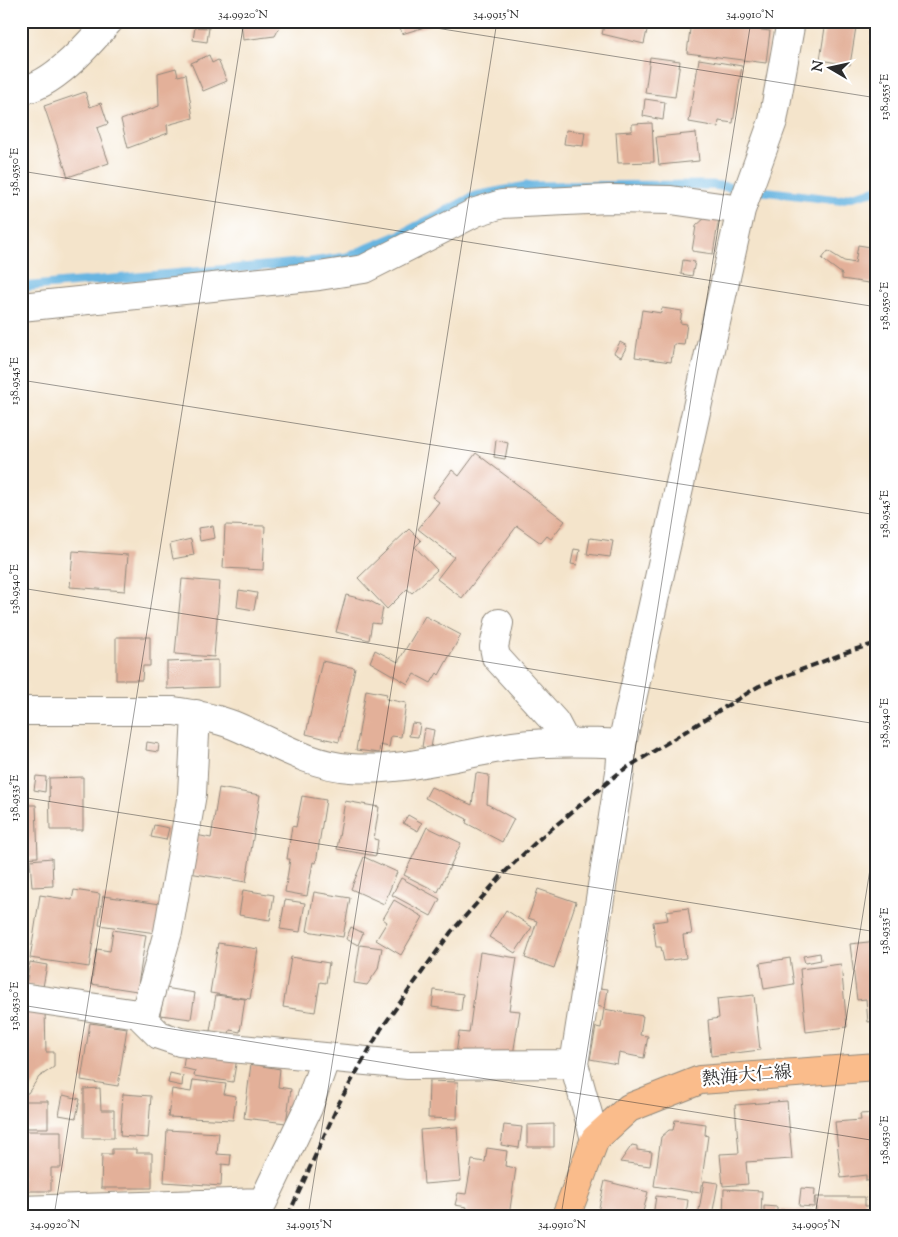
<svg xmlns="http://www.w3.org/2000/svg" width="898" height="1237" font-family="'Sorts Mill Goudy','Noto Serif JP',serif">
  <rect width="100%" height="100%" fill="#fff"/>
  <filter id="ink" filterUnits="userSpaceOnUse"><feTurbulence type="fractalNoise" baseFrequency=".02" numOctaves="2"/><feDisplacementMap in="SourceGraphic" scale="10" xChannelSelector="R" yChannelSelector="G"/><feConvolveMatrix kernelMatrix="1 2 1 2 8 2 1 2 1" color-interpolation-filters="sRGB"/></filter>
  <filter id="wash" filterUnits="userSpaceOnUse"><feTurbulence type="fractalNoise" baseFrequency=".0096" numOctaves="4" result="noise"/><feDisplacementMap in="SourceGraphic" scale="20" xChannelSelector="R" yChannelSelector="G"/><feGaussianBlur stdDeviation="1.12" result="paint"/><feColorMatrix in="noise" values="0 0 0 0 0 0 0 0 0 0 0 0 0 0 0 0 0 1.4 0 .05"/><feComposite in="paint" operator="in"/></filter>
  <g filter="url(#wash)">
    <rect width="100%" height="100%" fill="#f4e4cb"/>
    <g fill="none" stroke-linecap="round" stroke-linejoin="round">
      <!-- stream -->
      <path stroke="#67b5e1" stroke-width="9" d="M21,287L310,262L347,257L400,235L475,196L526,186L712,185L838,200L877,190"/>
    </g>
    <g id="blocks">
      <!-- building -->
      <path fill="#e3b099" d="M241,21H283L275,36L243,40Z
        M398,21H430L431,25L402,34Z
        M605,21H649L644,44L602,34Z
        M691,21L770,31L766,63L687,53Z
        M826,21H857L850,65L820,60Z
        M195,27L209,28L207,42L193,40Z
        M877,32V47L870,44Z
        M209,55L212,63L218,60L227,81L203,91L191,63Z
        M650,57L680,61L675,97L645,93Z
        M699,59L742,66L733,123L719,121L718,127L689,122Z
        M176,68L178,76L186,74L193,118L167,125L168,133L128,148L121,120L159,106L158,73Z
        M85,92L90,107L101,103L108,124L97,128L109,163L68,177L44,106Z
        M645,99L665,102L663,120L643,116Z
        M652,123L654,162L618,163L616,132L632,131V124Z
        M566,130L585,132L583,146L564,144Z
        M696,133L699,161L659,165L656,137Z
        M706,217L719,218L713,254L692,251L696,226Z
        M858,245L877,248L875,284L842,279V274L822,259L828,251L844,261L855,263Z
        M683,260L695,262L692,276L681,274Z
        M662,308L682,311L680,323L687,324L684,345L674,344L671,362L635,357L642,310L661,313Z
        M620,342L627,346L621,357L614,353Z
        M496,440L508,443L505,459L494,457Z
        M476,453L565,521L551,539L547,536L541,543L517,526L462,598L437,579L454,557L418,529L439,502L432,497L452,470L459,476Z
        M225,525L265,526L263,570L223,568Z
        M213,526L215,538L200,541L198,528Z
        M409,529L421,541L415,547L437,570L412,593L407,589L387,609L358,578Z
        M590,538L613,541L610,557L587,554Z
        M191,539L194,555L173,559L170,544Z
        M574,549L580,550L577,565L571,564Z
        M73,551L128,555L125,591L70,587Z
        M182,579L220,582L214,657L175,654Z
        M239,590L257,593L254,610L237,607Z
        M346,595L370,601L383,608L380,624L372,623L369,640L336,632Z
        M425,616L461,635L439,675L437,673L431,683L414,674L408,684L370,662L375,650L398,662Z
        M116,637H150V666H143L142,680H116Z
        M218,660V687L167,689V662Z
        M322,661L355,668L339,742L306,734Z
        M366,690L387,694L386,699L406,703L401,737L391,736L389,747L380,745L379,753L356,750Z
        M412,723L420,724L418,737L409,736Z
        M425,728L434,730L431,748L422,747Z
        M147,742L159,744L158,752L146,750Z
        M476,773L489,775L487,804L514,819L502,842L466,823L467,819L425,798L431,787L472,805Z
        M36,776L46,777L45,792L34,790Z
        M83,777V830H50L49,778Z
        M219,788L260,795L246,882L189,873L196,835L211,838Z
        M302,796L326,800L316,863L313,862L307,896L285,892L290,859H287L292,826L296,827Z
        M345,801L379,807L374,839L378,840L376,856L337,849Z
        M21,805H36L38,857L21,858Z
        M408,815L422,823L418,831L403,823Z
        M154,825L169,828L166,840L151,837Z
        M427,827L461,843L438,892L404,875Z
        M364,857L397,872L384,904L351,889Z
        M52,858L53,886L32,887L30,860Z
        M401,878L440,899L431,916L392,895Z
        M538,889L576,902L554,968L525,958L537,921L528,918Z
        M74,890L100,894L89,967L30,958L40,895L72,900Z
        M243,890L274,895L270,920L239,915Z
        M314,892L350,898L343,937L307,931Z
        M103,896L161,904L156,933L99,925Z
        M285,900L305,903L300,932L280,929Z
        M394,900L423,917L401,955L376,940L387,922L383,919Z
        M688,908L692,934L683,935L686,958L664,961L661,947H656L653,922L668,920L666,911Z
        M506,910L532,927L515,953L489,937Z
        M351,927L363,933L358,945L346,939Z
        M113,930L146,935L137,991L91,984L97,949L110,951Z
        M877,941V1021L868,1022L866,999L857,1000L850,944Z
        M218,943L258,949L250,999L210,993Z
        M360,945L382,948L378,969L367,985L354,983Z
        M480,952L517,958L509,1010L520,1011L513,1055L456,1054L459,1032L469,1033Z
        M820,953L821,960L805,963L803,956Z
        M291,957L329,963L326,983L320,982L315,1012L283,1007Z
        M790,958L794,984L764,989L760,963Z
        M30,962L47,965L43,987L26,984Z
        M841,964L847,1027L806,1032L800,969Z
        M165,988L195,993L191,1019L160,1015Z
        M600,988L608,989L605,1008L597,1006Z
        M434,990L463,994L461,1011L432,1007Z
        M216,995L245,999L240,1032L230,1030L229,1034L210,1031Z
        M754,995L760,1050L711,1056L708,1020L719,1018L717,999Z
        M604,1009L643,1016L640,1035L648,1036L644,1058L619,1053L617,1064L590,1059L596,1027L601,1028Z
        M45,1010L46,1052H54V1067L39,1077L28,1093L21,1094V1018L26,1017V1011Z
        M90,1023L127,1028L118,1086L81,1080Z
        M185,1052L237,1058L233,1082L194,1076L195,1071L183,1068Z
        M251,1064L280,1069L278,1087L291,1089L286,1123L244,1118Z
        M170,1073L183,1076L182,1086L168,1083Z
        M193,1080L226,1084L224,1094L236,1096L233,1120L168,1117L172,1089L191,1092Z
        M429,1081L458,1082L457,1119L428,1118Z
        M100,1088L101,1110H114V1138H84V1089Z
        M123,1094L151,1096L148,1138L120,1136Z
        M63,1095L80,1099L76,1118L59,1115Z
        M21,1101H48V1128H21Z
        M787,1101L792,1159L746,1162L748,1184L723,1186L720,1154L739,1153L735,1105Z
        M877,1113V1180L866,1181V1175L841,1178L835,1122L861,1120L860,1114Z
        M675,1120L706,1124L705,1135L708,1136L700,1193L654,1186L661,1137L669,1130H673Z
        M554,1124V1147H527V1125Z
        M504,1125L522,1127L519,1148L501,1145Z
        M457,1127L461,1181L424,1184L420,1130Z
        M167,1130L219,1133L217,1154L231,1155L230,1165L222,1164L221,1186L164,1182Z
        M22,1131H61V1168H51V1191H22Z
        M632,1145L637,1146V1150L652,1152L650,1166L620,1162Z
        M487,1148L507,1151L505,1166L516,1168L509,1216H465L467,1207L455,1205L458,1193L466,1194L472,1160L485,1162Z
        M112,1149H136V1153H152V1188H101L102,1154H112Z
        M605,1181L648,1192L642,1216H597Z
        M704,1181L718,1183L712,1216H698Z
        M801,1188L815,1189L814,1207L799,1206Z
        M724,1189L762,1191L761,1216H723Z
        M656,1196L688,1200L686,1216H653Z
        M816,1197H865V1206H873V1216H816Z
        M764,1206L777,1207V1216H764Z
        M780,1210L811,1211L810,1216H780Z"/>
    </g>
  </g>
  <g filter="url(#ink)">
    <use href="#blocks" fill-opacity="0" stroke="#90887b" stroke-width="1"/>
    <g fill="none" stroke-linecap="round" stroke-linejoin="round">
      <defs>
        <path id="minor" d="M21,90C52,87 89,44 109,21
          M21,307L319,276L364,269L476,212L502,204L609,199L671,200L741,210
          M499,623L494,647L496,657L555,722L565,741
          M21,711H174C194,714 215,718 233,725C272,741 308,765 350,768C405,772 459,754 512,746C549,741 585,742 622,744
          M21,997L138,1014L159,1035L180,1042L231,1048L408,1065L574,1064
          M141,1016L146,1009L168,932L192,794L196,714
          M595,1139L574,1064L620,772L622,744L741,210L773,121L791,21
          M21,1210L263,1202L308,1108L326,1057"/>
        <path id="major" d="M566,1216L595,1139L629,1108L700,1080L877,1067"/>
      </defs>
      <!-- minor casing -->
      <use href="#minor" stroke="#90887b" stroke-width="30"/>
      <!-- major casing -->
      <use href="#major" stroke="#90887b" stroke-width="30"/>
      <!-- minor -->
      <use href="#minor" stroke="#fff" stroke-width="28"/>
      <!-- major -->
      <use href="#major" stroke="#fabc8b" stroke-width="28"/>
      <!-- rail -->
      <path stroke="#2b2b2b" stroke-width="4" stroke-dasharray="8 4" stroke-linecap="butt" d="M288,1216L339,1103L381,1029L451,932L505,872L538,840L620,772L759,686L850,651L877,643"/>
    </g>
  </g>
  <!-- ticks -->
  <path fill="none" stroke="#2b2b2b" stroke-width="1" stroke-opacity="0.45" d="M392,21L877,98M21,171L877,307M21,380L877,515M21,588L877,724M21,797L877,932M21,1005L877,1141M21,1214L32,1216M54,1216L244,21M308,1216L497,21M561,1216L751,21M815,1216L877,825"/>
  <g text-anchor="middle" dominant-baseline="central" stroke-width="4.5" stroke-linejoin="round" paint-order="stroke">
    <!-- street labels -->
    <g font-size="18" fill="#2b2b2b" stroke="#fff">
      <text transform="translate(747 1077) rotate(-5)">熱海大仁線</text>
    </g>
  </g>
  <!-- margin -->
  <rect width="898" height="1237" fill="none" stroke="#fff" stroke-width="55"/>
  <!-- north arrow -->
  <g transform="translate(830 68) rotate(279)" stroke="#ffffff" stroke-width="4" paint-order="stroke">
  <path d="M0-4L9 19L0 12L-9 19Z" fill="#2b2b2b"/>
  <text y="-8" font-size="14" font-weight="bold" text-anchor="middle" fill="#2b2b2b">N</text>
  </g>
  <rect x="28" y="28" width="842" height="1182" fill="none" stroke="#2b2b2b" stroke-width="2"/>
  <g font-size="12" text-anchor="middle" fill="#2b2b2b">
    <text x="243" y="18">34.9920°N</text>
    <text x="496" y="18">34.9915°N</text>
    <text x="750" y="18">34.9910°N</text>
    <text transform="translate(884 97) rotate(-90)" y="4">138.9555°E</text>
    <text transform="translate(14 172) rotate(-90)" y="4">138.9550°E</text>
    <text transform="translate(884 306) rotate(-90)" y="4">138.9550°E</text>
    <text transform="translate(14 381) rotate(-90)" y="4">138.9545°E</text>
    <text transform="translate(884 514) rotate(-90)" y="4">138.9545°E</text>
    <text transform="translate(14 589) rotate(-90)" y="4">138.9540°E</text>
    <text transform="translate(884 723) rotate(-90)" y="4">138.9540°E</text>
    <text transform="translate(14 798) rotate(-90)" y="4">138.9535°E</text>
    <text transform="translate(884 931) rotate(-90)" y="4">138.9535°E</text>
    <text transform="translate(14 1006) rotate(-90)" y="4">138.9530°E</text>
    <text transform="translate(884 1140) rotate(-90)" y="4">138.9530°E</text>
    <text x="55" y="1228">34.9920°N</text>
    <text x="309" y="1228">34.9915°N</text>
    <text x="562" y="1228">34.9910°N</text>
    <text x="816" y="1228">34.9905°N</text>
  </g>
</svg>
